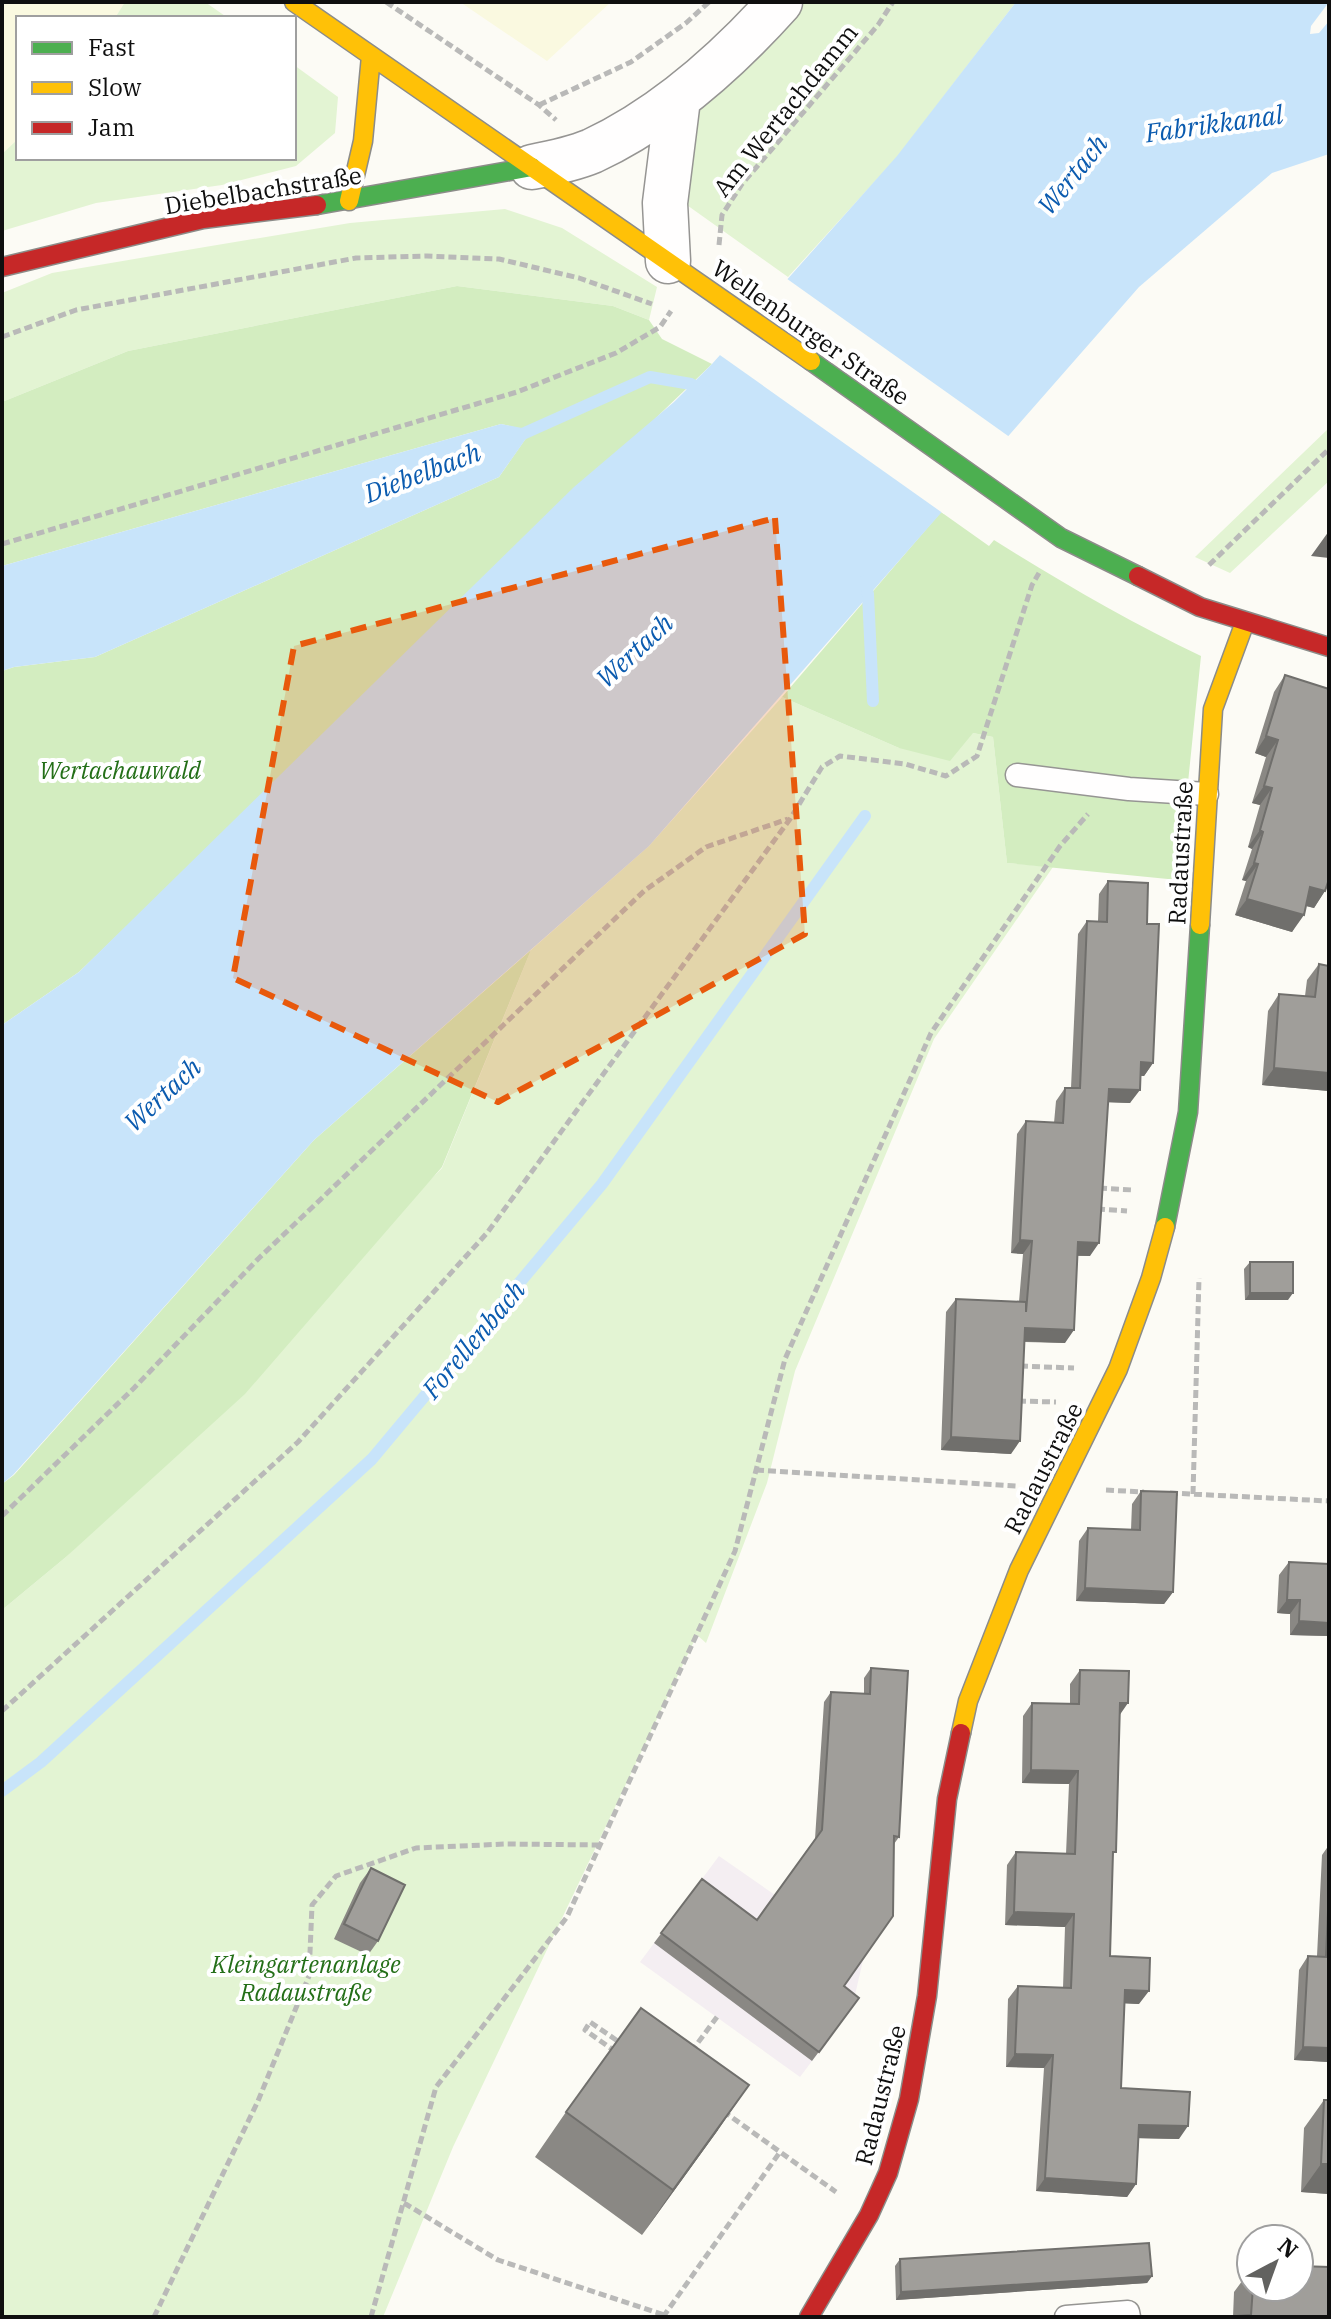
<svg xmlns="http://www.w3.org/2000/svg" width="1331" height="2319" font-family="'IBM Plex Serif',serif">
  <rect width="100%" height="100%" fill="#fcfbf5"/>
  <!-- industrial -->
  <path fill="#f4eef2" d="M719,1856L775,1895L795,1868L883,1929L864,1956L852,2008L800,2077L640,1962Z"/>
  <!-- farmland -->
  <path fill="#faf9e0" d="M2,2H125L115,18H18V139L2,154Z
    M460,2H611L547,61Z"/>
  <!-- green -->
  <path fill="#e3f4d3" d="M125,2H205L228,18H115Z
    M805,2H1016L898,156L788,277L677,198L688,116L761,52Z
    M294,65L338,97L335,133L296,166L222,185L96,203L2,231V154L18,139V158H294Z
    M505,209L562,228L657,287L649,320L613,306L457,286L128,351L2,402V293L52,273L205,247L350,223Z
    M1329,428V481L1230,573L1195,557Z
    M782,697L899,748L973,733L993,737L1007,863L1053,867L934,1039L795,1371L767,1483L706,1643L697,1635L453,2147L383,2317H2V1610L66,1557L442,1168L531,950L649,846Z"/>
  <!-- forest -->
  <path fill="#d3edc0" d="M457,286L613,306L649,320L662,339L712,364L79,972L2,1025V671L14,667L95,657L499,477L531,431L501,424L2,566V402L128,351Z
    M941,512L989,546L994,540C1061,582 1130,622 1201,656L1178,880L1007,863L993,737L973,733L950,761L899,748L782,697Z
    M531,950L442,1167L245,1394L66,1557L2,1610V1484L14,1475L314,1140Z"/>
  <!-- water -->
  <path fill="#c8e4fa" d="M1016,2H1329L1311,26L1310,34L1319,33L1329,21V154L1272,173L1139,287L649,846L314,1140L13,1475L2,1484V1025L79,972L574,487L674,402L712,364L897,156Z
    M501,424L532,430L499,477L95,657L14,667L2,671V566Z"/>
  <!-- pier -->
  <path fill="#fcfbf5" d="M783,276L1011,438L944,514L717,353Z"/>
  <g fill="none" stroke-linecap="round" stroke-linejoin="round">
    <!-- stream -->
    <path stroke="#c8e4fa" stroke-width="12" d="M518,436L650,377L691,384L705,391
      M865,581L868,594L873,701
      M2,1791L41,1762L372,1459L602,1184L865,816"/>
    <defs>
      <path id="lane" d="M1017,775L1129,789L1207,794
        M1066,2317L1128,2312L1129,2317"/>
      <path id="street" d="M532,167C553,163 573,159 592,151C665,117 727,61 780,2
        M668,261L665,203L678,99"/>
      <path id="fast" d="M317,205L532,167
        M811,361L1061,538L1138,576
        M1165,1227L1188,1112L1200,925"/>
      <path id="slow" d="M294,2L811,361
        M349,201L363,141L371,56
        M1200,925L1213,709L1245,622
        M961,1733L968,1701L1019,1570L1118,1369L1151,1278L1165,1227"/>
      <path id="jam" d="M2,267L203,219L317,205
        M1138,576L1200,607L1329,647
        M809,2317L869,2215L888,2173L909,2099L927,1996L947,1799L961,1733"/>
    </defs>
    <!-- lane casing -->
    <use href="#lane" stroke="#969593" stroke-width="25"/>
    <!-- street casing -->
    <use href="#street" stroke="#969593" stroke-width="47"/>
    <!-- fast casing -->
    <use href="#fast" stroke="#8c8c89" stroke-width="21"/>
    <!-- slow casing -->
    <use href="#slow" stroke="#8c8c89" stroke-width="21"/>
    <!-- jam casing -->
    <use href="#jam" stroke="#8c8c89" stroke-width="21"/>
    <!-- path -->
    <path stroke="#b9b9b8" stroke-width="5" stroke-dasharray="8 4" stroke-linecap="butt" d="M386,2L539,105L556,120
      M539,105L631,62L686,23L709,2
      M719,245L722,215L742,184L878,25L893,2
      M2,337L76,310L356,258L427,256L499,259L579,278L652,304
      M2,544L517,392L616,353L660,327L671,311
      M1209,565L1329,449
      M1099,1188L1133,1190
      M1097,1209L1127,1211
      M1020,1366L1074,1368
      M1018,1401L1056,1402
      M756,1470L1016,1486
      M1106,1490L1144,1492
      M1170,1493L1329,1501
      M1193,1494L1199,1278
      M2,1516L134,1388L258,1259L644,891L706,847L788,819
      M2,1711L298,1442L487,1233L790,819L822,767L840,756L905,764L946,776L977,756L1032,585L1039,573
      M616,2052L585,2030L590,2022L622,2044
      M691,2052L717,2017
      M723,2111L836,2192
      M404,2203L498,2260L664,2315
      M154,2317L258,2101L309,1976L312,1905L336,1876L416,1848L505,1844L600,1845
      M371,2317L436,2087L567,1917L735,1551L785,1359L931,1033L1060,846L1088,814
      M663,2317L780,2152"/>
    <!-- lane -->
    <use href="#lane" stroke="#fffefe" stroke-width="22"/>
    <!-- street -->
    <use href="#street" stroke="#fffefe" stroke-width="44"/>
    <!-- fast -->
    <use href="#fast" stroke="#4caf50" stroke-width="18"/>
    <!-- slow -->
    <use href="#slow" stroke="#ffc107" stroke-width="18"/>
    <!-- jam -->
    <use href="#jam" stroke="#c62828" stroke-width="18"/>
  </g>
  <!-- wall -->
  <path fill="#8a8884" d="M1285,675L1329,689V884L1314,908L1306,906L1292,932L1235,915L1246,881L1242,880L1252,849L1248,847L1260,805L1252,803L1266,757L1255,753L1274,692Z
    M1108,881L1147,924L1153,1063L1144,1076H1140L1130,1103L1108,1102L1090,1256H1077L1065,1343L1025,1342L1011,1454L941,1450L946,1312L956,1299L1019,1302L1023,1254L1011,1253L1017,1134L1026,1121L1054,1123L1056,1101L1065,1088H1071L1078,934L1087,921H1098L1099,894Z
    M1319,964L1329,1091L1262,1085L1268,1011L1279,994L1305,996L1307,980Z
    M1250,1262L1288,1300H1245L1244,1269Z
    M1141,1491L1173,1592L1164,1604L1076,1601L1079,1541L1088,1528L1131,1530L1132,1504Z
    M1289,1562L1329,1636L1290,1635V1614L1277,1613L1279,1575Z
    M871,1668L899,1837L894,1844L844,1986L859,1998L812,2061L654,1943L702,1879L757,1920L815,1839L824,1702L831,1692L864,1694V1678Z
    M1080,1670L1119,1716L1113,1857L1110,1956L1139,2004L1124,2003L1121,2088L1179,2139L1139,2138L1136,2184L1127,2197L1036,2191L1044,2068L1006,2067L1008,1999L1018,1986L1063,1988L1065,1927L1005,1925L1007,1865L1016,1852L1066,1854L1069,1784L1022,1783L1023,1716L1032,1703L1070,1704V1684Z
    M1329,1845V2062L1294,2060L1299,1970L1308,1956H1317L1322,1855Z
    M371,1868L378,1941L368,1955L334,1939L360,1883Z
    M1324,2100L1329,2194L1301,2192L1304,2128Z
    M566,2112L718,2130L642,2235L535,2157Z
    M900,2259L1152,2276L1147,2283L896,2300L895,2266Z
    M1251,2269V2287H1299L1329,2317H1233L1234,2292Z"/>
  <!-- shaded-wall -->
  <path fill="#706f6c" d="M1329,531V558L1311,556Z
    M1266,736L1278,740L1266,757L1255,753Z
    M1264,786L1272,788L1260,805L1252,803Z
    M1260,830L1263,832L1252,849L1248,847Z
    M1254,863L1258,864L1246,881L1242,880Z
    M1310,887L1325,891L1314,908L1299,904Z
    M1247,899L1304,915L1292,932L1235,915Z
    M1141,1062L1153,1063L1144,1076L1132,1075Z
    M1274,1068L1329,1073V1091L1262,1085Z
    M1109,1089L1140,1090L1130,1103L1100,1102Z
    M1020,1240L1032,1241L1023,1254L1011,1253Z
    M1078,1242L1099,1243L1090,1256L1069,1255Z
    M1250,1293H1293L1288,1300H1245Z
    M1025,1328L1074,1330L1065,1343L1016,1341Z
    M951,1437L1020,1441L1011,1454L941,1450Z
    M1085,1588L1173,1592L1164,1604L1076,1601Z
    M1287,1600H1300L1290,1614L1277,1613Z
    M1299,1621L1329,1623V1636L1290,1635Z
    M1120,1703H1128L1119,1716Z
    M1031,1770L1078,1771L1069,1784L1022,1783Z
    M1014,1912L1074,1914L1065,1927L1005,1925Z
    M1125,1990L1149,1991L1139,2004L1115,2003Z
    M1303,2047L1329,2048V2062L1294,2060Z
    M1015,2054L1053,2055L1044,2068L1006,2067Z
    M749,2085L718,2130L642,2235L673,2190Z
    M1139,2125L1188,2126L1179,2139L1130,2138Z
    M1321,2164H1329V2194L1301,2192Z
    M1045,2178L1136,2184L1127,2197L1036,2191Z
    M1152,2276L1147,2283L896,2300L901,2292Z"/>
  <!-- building -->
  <path fill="#a09e9a" stroke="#706f6c" stroke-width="2" d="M1285,675L1329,689V879L1325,891L1310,887L1304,915L1247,899L1258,864L1254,863L1263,832L1260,830L1272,788L1264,786L1278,740L1266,736Z
    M1108,881L1148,883L1147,924H1159L1153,1063L1141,1062L1140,1090L1109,1089L1099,1243L1078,1242L1074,1330L1025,1328L1020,1441L951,1437L956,1299L1026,1302V1312L1032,1241L1020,1240L1026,1121L1063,1123L1065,1088H1080L1087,921L1107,922Z
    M1319,964L1329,966V1073L1274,1068L1279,994L1315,997Z
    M1250,1262H1293V1293H1250Z
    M1141,1491L1177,1492L1173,1592L1085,1588L1088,1528L1140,1530Z
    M1289,1562L1329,1564V1623L1299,1621L1300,1600H1287Z
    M871,1668L908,1671L899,1837L894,1836L893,1916L844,1986L859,1998L819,2052L661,1933L702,1879L757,1920L822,1830L831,1692L870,1694Z
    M1080,1670L1129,1671L1128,1703H1120L1116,1852H1113L1110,1956L1150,1958L1149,1991L1125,1990L1121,2088L1190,2092L1188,2126L1139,2125L1136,2184L1045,2178L1053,2055L1015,2054L1018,1986L1071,1988L1074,1914L1014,1912L1016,1852L1075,1854L1078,1771L1031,1770L1032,1703L1079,1704Z
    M371,1868L405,1885L378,1941L344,1924Z
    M1329,1888V2048L1303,2047L1308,1956L1326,1957Z
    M641,2008L749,2085L673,2190L566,2112Z
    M1324,2100H1329V2164H1321Z
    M1149,2243L1152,2276L901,2292L900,2259Z
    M1299,2266L1329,2267V2317H1238V2316L1251,2315L1253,2287H1299Z"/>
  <!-- marked area -->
  <path fill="#e8590c" fill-opacity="0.2" stroke="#e8590c" stroke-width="6" stroke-dasharray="16 10" stroke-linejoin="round" d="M775,518L805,934L498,1102L233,978L294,646Z"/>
  <g text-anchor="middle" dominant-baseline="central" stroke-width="8" stroke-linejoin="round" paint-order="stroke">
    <!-- street labels -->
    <g font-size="24" fill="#0f0f0f" stroke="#fff">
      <text transform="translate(785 110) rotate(-51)">Am Wertachdamm</text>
      <text transform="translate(263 190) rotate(-9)">Diebelbachstraße</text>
      <text transform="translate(811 332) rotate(35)">Wellenburger Straße</text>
      <text transform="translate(1180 853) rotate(-87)">Radaustraße</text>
      <text transform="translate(1043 1468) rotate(-63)">Radaustraße</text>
      <text transform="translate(880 2095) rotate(-76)">Radaustraße</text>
    </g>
    <!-- park labels -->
    <g font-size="24" font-style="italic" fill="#246f18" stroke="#fff">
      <text x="120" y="770">Wertachauwald</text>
      <text x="306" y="1964">Kleingartenanlage<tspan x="306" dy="28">Radaustraße</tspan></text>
    </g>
    <!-- water labels -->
    <g font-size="26" font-style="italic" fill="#0b5baf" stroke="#fff">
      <text transform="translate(1214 123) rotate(-8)">Fabrikkanal</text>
      <text transform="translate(1072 174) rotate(-51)">Wertach</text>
      <text transform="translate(422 472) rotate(-21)">Diebelbach</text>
      <text transform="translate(634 650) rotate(-43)">Wertach</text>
      <text transform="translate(162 1094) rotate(-43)">Wertach</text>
      <text transform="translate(473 1339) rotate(-50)">Forellenbach</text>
    </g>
  </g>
  <!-- border -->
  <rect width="1331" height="2319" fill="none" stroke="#0f0f0f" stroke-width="8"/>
  <!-- legend -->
  <rect x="16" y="16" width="280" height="144" fill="#ffffff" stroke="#9f9f9f" stroke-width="2"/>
  <rect x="32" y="42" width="40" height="12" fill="#4caf50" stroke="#9f9f9f" stroke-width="2"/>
  <text x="88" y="56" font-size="24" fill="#0f0f0f">Fast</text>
  <rect x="32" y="82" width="40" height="12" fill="#ffc107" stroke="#9f9f9f" stroke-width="2"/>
  <text x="88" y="96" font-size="24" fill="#0f0f0f">Slow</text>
  <rect x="32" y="122" width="40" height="12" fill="#c62828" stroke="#9f9f9f" stroke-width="2"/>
  <text x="88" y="136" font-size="24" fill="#0f0f0f">Jam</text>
  <!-- north arrow -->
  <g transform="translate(1275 2263) rotate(41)"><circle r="38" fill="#ffffff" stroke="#9f9f9f" stroke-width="2"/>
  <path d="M0-6L14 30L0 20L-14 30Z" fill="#626260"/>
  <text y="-12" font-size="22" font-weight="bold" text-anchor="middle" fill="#0f0f0f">N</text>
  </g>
</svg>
